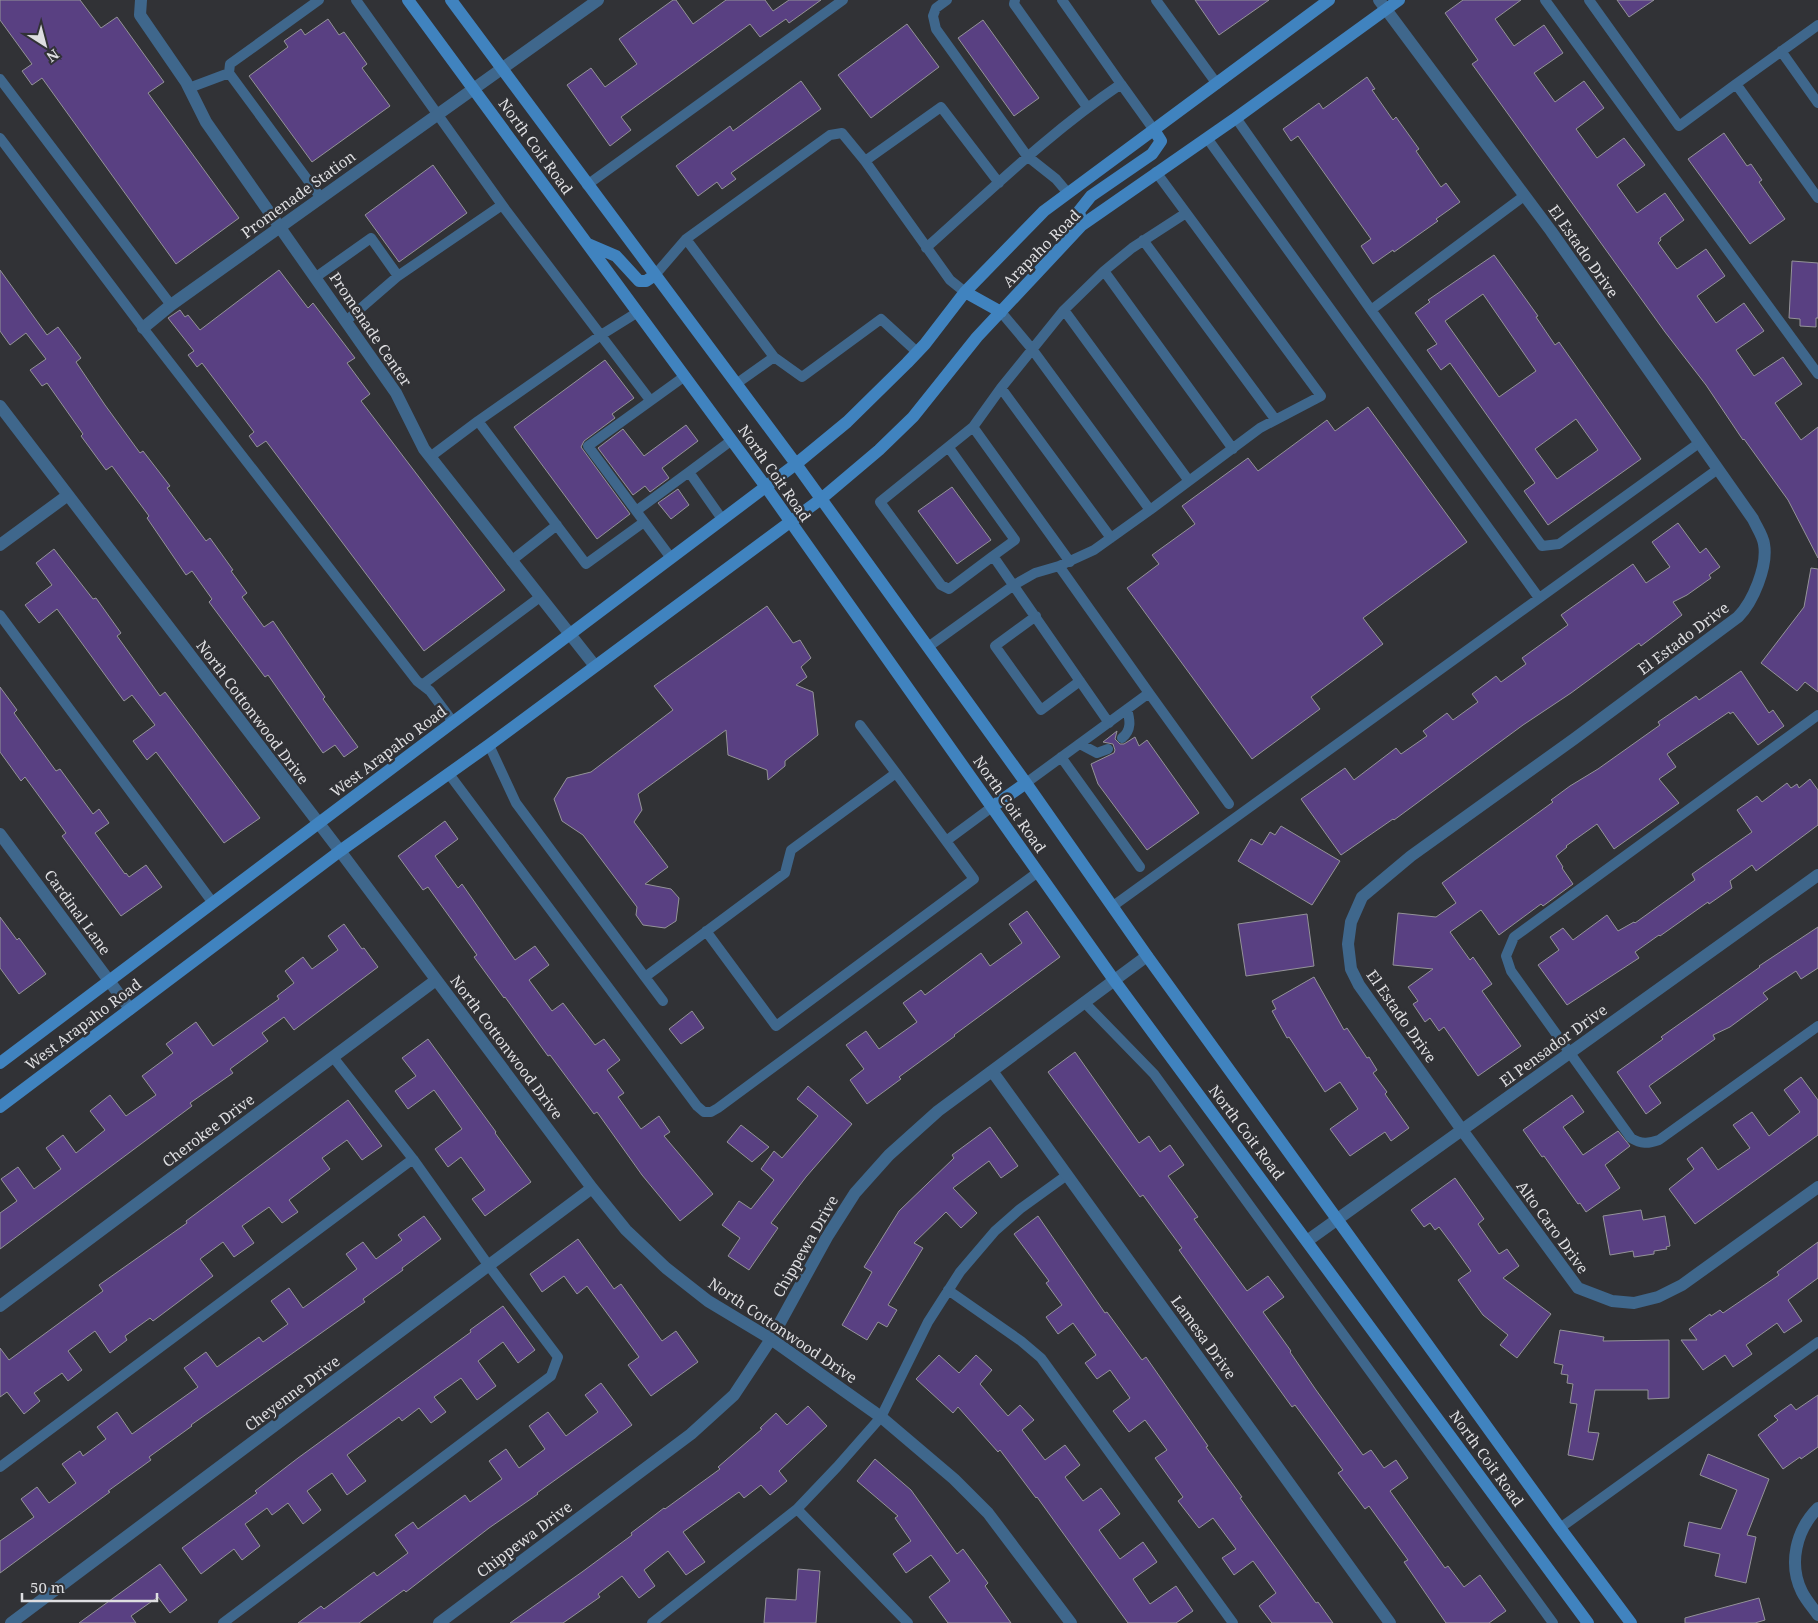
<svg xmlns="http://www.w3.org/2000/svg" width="1818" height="1623" font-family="'Noto Serif',serif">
  <rect width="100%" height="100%" fill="#313236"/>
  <!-- building -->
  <path fill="#594082" stroke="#949398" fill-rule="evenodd" d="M0,0H80L101,28L117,17L164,82L148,93L239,218L176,264L42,78L32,85L22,71L32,64L0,20Z
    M673,0H676L693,24L726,0H765L773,11L789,0H821L789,23L786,19L760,37L750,24L621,117L631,130L610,146L567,85L591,68L605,87L637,64L619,39Z
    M1195,0H1269L1219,35Z
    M1463,0H1521L1495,19L1514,46L1544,25L1563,53L1534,73L1555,102L1584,81L1604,108L1576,129L1597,158L1624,138L1645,165L1617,185L1637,213L1665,193L1684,220L1660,238L1661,240L1658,243L1677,269L1706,249L1725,276L1697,296L1716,323L1744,303L1764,331L1736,350L1754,376L1783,357L1802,384L1775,403L1801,440L1818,427V558L1788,500L1744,439L1743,440L1706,385L1665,332L1472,64L1478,60L1445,13Z
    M1617,0H1654L1629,17Z
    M328,19L339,35L344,32L367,64L362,68L390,106L312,162L249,76L288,47L284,41L301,29L305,35Z
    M983,20L1039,98L1014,116L958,38Z
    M907,24L939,67L871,118L838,75Z
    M1367,77L1375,89L1372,90L1393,120L1396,117L1419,149L1416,151L1441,187L1446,183L1460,202L1436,219L1438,221L1394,252L1393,250L1373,264L1361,246L1371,239L1298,136L1291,141L1283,129L1319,103L1323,109Z
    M801,81L821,109L731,173L736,179L722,189L717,182L698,196L676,166L730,126L733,131Z
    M1724,133L1747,166L1751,164L1762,180L1759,182L1785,219L1750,244L1688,159Z
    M433,165L467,213L399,262L365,215Z
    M1494,255L1538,316L1536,317L1555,345L1559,342L1641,459L1548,525L1524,491L1535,483L1450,363L1441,370L1427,350L1437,344L1415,313L1430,302L1428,300ZM1483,294L1536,371L1499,397L1445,321ZM1576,419L1598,450L1557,479L1535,449Z
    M1792,261L1818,263V318H1816V327L1800,326V319L1789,318Z
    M0,270L47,335L58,327L81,358L76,362L105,405L140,453L143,451L170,486L167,488L206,541L210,538L233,570L231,571L247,593L242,597L264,627L273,621L325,697L323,699L358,747L344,757L335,745L323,753L268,675L265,677L209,602L212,599L192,571L186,575L147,518L149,516L112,466L106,470L81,436L83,434L47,383L42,386L30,370L46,359L26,333L10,345L0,331Z
    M279,270L308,308L313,303L355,358L347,363L370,394L361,401L505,590L424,651L266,441L257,447L249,436L254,432L202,363L197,367L188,355L194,351L168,318L180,310L185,317L188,315L200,330Z
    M605,360L634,398L612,414L615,418L584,441L581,447L630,514L597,539L514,427Z
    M1368,407L1467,542L1363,618L1383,644L1311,697L1320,709L1252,759L1127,588L1159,564L1152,555L1195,524L1182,506L1248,458L1258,471L1327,420L1335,431Z
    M686,425L698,441L662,468L669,478L650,492L645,486L633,495L598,448L623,429L644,456Z
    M952,487L991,540L957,564L918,511Z
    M678,489L689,505L671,519L658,503Z
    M1678,523L1700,553L1706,548L1720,567L1709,575L1711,578L1687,595L1673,602L1682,615L1641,646L1639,643L1571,693L1523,725L1394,820L1393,819L1341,855L1301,799L1345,768L1354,780L1396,748L1401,754L1427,736L1423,731L1447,713L1453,720L1478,702L1472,694L1496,676L1501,682L1526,664L1522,658L1568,625L1561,615L1633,564L1646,583L1670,567L1652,542Z
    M54,549L93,599L96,598L121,633L117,636L160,696L165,692L260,818L224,843L156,752L147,760L133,741L155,725L132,695L124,701L57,609L39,623L25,605L52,585L36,563Z
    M1811,568L1818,569V692L1805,682L1797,691L1761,663L1804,607Z
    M767,606L793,643L800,640L811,658L801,667L807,677L796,685L813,692L818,735L785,761V766L768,780L767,770L728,755L726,730L638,794L642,810L634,822L668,867L645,884L671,889L679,898L676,921L665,928L643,925L636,915L637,907L583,835L562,821L554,799L567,778L591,772L673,710L654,686Z
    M1741,671L1769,713L1773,710L1784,726L1758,745L1733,712L1730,714L1729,712L1667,754L1676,767L1659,779L1679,803L1614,849L1597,824L1566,846L1567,847L1556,856L1563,867L1562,868L1573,884L1543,906L1541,904L1499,935L1481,910L1450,932L1470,960L1473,957L1492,984L1482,991L1521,1046L1478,1076L1444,1027L1439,1031L1430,1018L1425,1022L1413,1004L1418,1001L1408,987L1433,969L1393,965L1398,913L1436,917L1456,903L1442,883L1553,802L1551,800L1570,786L1598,769L1660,725L1658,722L1696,696L1699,700Z
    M0,687L17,710L14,713L56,771L60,769L93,814L99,809L109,823L95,833L125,874L126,873L129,877L146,865L162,887L121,916L62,836L66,833L25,777L21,781L0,752Z
    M1117,731L1115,739L1120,744H1124L1135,737L1139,746L1147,740L1199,813L1147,850L1098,784L1091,764L1114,753L1115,750L1113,744L1103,742Z
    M1810,779L1818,790V825L1756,871L1752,865L1730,881L1732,888L1709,904L1708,902L1660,936L1659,935L1635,952L1639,958L1567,1005L1538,965L1559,950L1550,937L1563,928L1573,940L1607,915L1618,931L1634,922L1635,923L1695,880L1692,874L1752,832L1737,810L1757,796L1762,802L1787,783L1791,788L1797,784L1799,788Z
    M445,821L458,839L435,856L458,888L462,884L515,960L535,946L549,965L529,980L552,1011L563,1003L595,1045L604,1039L620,1060L607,1070L624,1093L618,1097L641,1129L659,1116L670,1132L664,1136L713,1194L680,1221L642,1175L597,1112L594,1114L550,1055L548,1056L505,997L504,998L474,957L477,955L428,887L423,890L398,856Z
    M1281,826L1340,861L1312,905L1238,861L1251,839L1262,845L1270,832L1275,835Z
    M1027,911L1060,957L954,1035L955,1036L899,1077L901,1079L867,1104L850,1080L864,1069L846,1045L866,1031L879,1049L917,1022L903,1003L921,990L925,995L981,953L990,966L1022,943L1009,924Z
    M1307,914L1314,966L1246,976L1238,924Z
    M0,917L17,940L19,938L46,974L19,994L0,968Z
    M344,924L362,949L364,948L378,967L294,1030L284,1017L262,1033L268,1041L230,1069L233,1073L190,1103L192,1106L0,1249V1213L17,1201L1,1179L18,1167L34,1189L61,1169L46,1148L63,1135L76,1153L105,1130L90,1111L110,1095L126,1116L156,1095L142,1076L173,1053L166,1044L196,1022L213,1046L279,999L277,996L294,983L285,971L303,957L312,969L338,950L328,936Z
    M1818,927V968L1801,979L1796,971L1763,993L1768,999L1730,1027L1713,1035L1715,1039L1649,1086L1661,1103L1646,1114L1617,1072L1663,1039L1661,1037L1760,967L1759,966Z
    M1314,977L1344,1030L1347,1028L1367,1058L1369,1057L1377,1070L1373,1073L1387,1092L1385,1094L1409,1128L1391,1141L1385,1132L1350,1156L1330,1129L1358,1109L1340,1082L1325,1092L1289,1037L1287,1038L1272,1011L1276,1009L1272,1001Z
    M692,1011L704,1028L681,1044L669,1029Z
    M428,1039L496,1132L495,1133L531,1182L485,1216L472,1199L485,1190L461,1157L448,1167L435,1149L462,1129L434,1090L408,1109L395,1091L416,1076L402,1058Z
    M1075,1052L1139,1143L1149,1136L1160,1152L1170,1145L1184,1165L1168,1176L1198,1217L1194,1219L1247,1291L1268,1276L1284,1297L1263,1312L1291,1351L1290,1352L1316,1390L1363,1455L1371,1450L1384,1468L1396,1460L1408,1478L1390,1491L1445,1568L1448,1566L1464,1587L1480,1575L1506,1611L1489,1623H1446L1404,1562L1408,1560L1369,1506L1365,1509L1338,1473L1343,1470L1295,1405L1292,1407L1179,1250L1182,1248L1143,1195L1140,1197L1048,1072Z
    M1801,1077L1818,1100V1135L1695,1224L1669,1189L1694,1169L1687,1159L1702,1147L1718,1170L1750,1148L1733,1125L1752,1112L1769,1136L1800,1112L1784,1090Z
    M808,1086L852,1124L806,1177L771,1223L778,1228L749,1270L728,1256L740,1238L722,1225L739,1201L751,1209L774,1180L761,1169L774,1151L782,1158L818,1116L797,1099Z
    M1572,1095L1584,1112L1563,1127L1583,1155L1618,1131L1630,1146L1605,1165L1620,1188L1586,1212L1580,1203L1578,1204L1544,1156L1542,1157L1523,1130Z
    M348,1100L382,1146L362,1160L347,1140L322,1158L330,1169L289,1200L298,1212L282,1223L269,1207L242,1226L254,1243L234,1257L223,1242L200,1259L213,1276L153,1321L150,1318L125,1336L127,1340L110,1353L95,1331L68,1351L82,1370L68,1381L62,1373L34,1393L40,1401L24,1414L7,1392L0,1397V1348L9,1360L103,1291L99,1285L187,1223L186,1221Z
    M741,1125L769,1147L752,1162L727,1142Z
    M990,1127L1018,1166L1001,1178L989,1161L953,1188L977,1213L961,1228L946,1212L914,1243L923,1248L888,1305L897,1310L887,1327L878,1322L867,1340L842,1325L872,1272L864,1267L899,1211L954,1158L952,1155Z
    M1455,1178L1484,1219L1478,1224L1499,1254L1507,1249L1519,1266L1503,1278L1551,1314L1517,1358L1500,1345L1508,1335L1483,1315L1458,1280L1471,1271L1451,1243L1439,1227L1435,1230L1430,1223L1424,1227L1411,1210Z
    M1641,1210L1643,1220L1665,1216L1670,1246L1666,1247L1667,1249L1654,1251V1254L1634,1257L1633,1251L1610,1255L1603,1216Z
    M424,1216L441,1239L402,1268L403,1270L363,1299L365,1302L191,1425L192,1426L149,1457L151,1460L108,1491L110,1492L0,1573V1541L34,1517L21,1499L37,1487L49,1503L76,1483L62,1464L80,1451L83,1456L106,1439L97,1427L117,1412L132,1434L198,1387L184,1368L206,1352L217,1367L259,1337L263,1342L288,1324L271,1301L289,1288L303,1308L357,1269L346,1254L363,1242L376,1259L402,1240L398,1235Z
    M1038,1216L1105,1313L1107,1312L1142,1360L1146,1357L1208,1446L1206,1447L1242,1497L1240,1498L1316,1603L1318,1602L1333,1623H1272L1259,1606L1276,1593L1253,1561L1234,1575L1222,1558L1236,1549L1213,1518L1199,1528L1178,1501L1183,1497L1155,1458L1167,1450L1145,1420L1129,1432L1113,1411L1130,1398L1110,1370L1097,1379L1085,1363L1096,1355L1073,1323L1058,1334L1046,1317L1062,1305L1046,1283L1049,1281L1014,1234Z
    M578,1239L614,1289L621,1284L662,1341L676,1331L698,1362L651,1396L628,1365L639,1357L587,1286L577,1294L564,1276L542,1292L530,1274Z
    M1818,1242V1278L1788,1300L1802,1321L1784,1333L1777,1323L1746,1345L1752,1354L1733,1367L1725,1355L1703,1370L1681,1340H1697L1689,1329L1710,1314L1711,1316L1720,1310L1723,1313L1779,1275L1777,1272Z
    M503,1306L535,1350L518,1363L503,1342L478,1361L496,1386L477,1400L461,1378L434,1397L446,1412L431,1423L419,1408L402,1421L399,1417L347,1455L366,1481L347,1495L332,1473L307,1491L321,1510L303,1524L288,1503L272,1515L267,1508L245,1524L260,1546L242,1560L234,1549L201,1574L182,1548L257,1493L255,1491L298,1458L471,1332L470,1330Z
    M1560,1330L1604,1337L1603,1341L1669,1340V1398L1648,1399V1390H1595L1588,1432L1599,1433L1593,1460L1568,1455L1577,1404L1570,1403L1573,1384L1567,1383L1568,1375L1561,1374L1563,1365L1554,1363Z
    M939,1355L959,1373L976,1355L992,1370L980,1384L1008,1416L1020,1405L1034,1420L1022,1430L1045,1460L1065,1445L1080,1465L1065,1477L1083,1501L1101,1488L1120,1514L1099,1530L1120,1559L1143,1542L1157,1562L1133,1579L1150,1604L1176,1586L1193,1611L1176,1623H1128L1037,1497L1036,1498L1000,1450L998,1452L958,1407L953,1413L916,1379Z
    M601,1383L632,1425L537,1493L538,1494L489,1528L406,1592L404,1590L359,1623H298L321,1606L324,1609L374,1572L377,1576L408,1553L395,1535L413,1522L418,1529L465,1495L470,1502L502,1479L489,1461L506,1449L519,1468L545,1449L529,1426L548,1412L566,1436L598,1412L585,1395Z
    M1818,1395V1447L1801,1459L1800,1457L1783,1469L1758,1435L1778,1420L1774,1416L1791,1404L1796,1410Z
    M808,1406L827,1426L779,1471L787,1481L770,1495L761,1485L744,1498L739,1492L683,1532L705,1562L686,1575L668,1551L644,1570L655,1586L639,1598L622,1576L598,1594L600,1597L563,1623H510L582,1572L632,1535L631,1533L664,1508L665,1509L720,1469L718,1467L762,1429L760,1428L776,1413L787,1425Z
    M1708,1454L1769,1479L1747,1535L1756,1537L1746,1583L1715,1576L1720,1554L1684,1546L1689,1522L1721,1529L1737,1490L1700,1475Z
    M875,1459L911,1490L957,1554L963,1549L988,1583L985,1586L1011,1623H948L929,1597L950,1581L931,1555L906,1573L893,1554L911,1541L895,1518L898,1516L857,1481Z
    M160,1564L187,1600L170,1613L158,1597L131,1616L136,1623H79Z
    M798,1569L820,1571L816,1623H764L766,1598L796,1600Z
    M1759,1598L1765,1620L1755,1623H1685V1618Z"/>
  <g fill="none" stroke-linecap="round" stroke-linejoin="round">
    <!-- service -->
    <path stroke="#3f678c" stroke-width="10" d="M319,0L230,64L229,73L321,198
      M356,0L505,209L650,400
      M947,0L936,8L933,16L936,29L1027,156L1056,179L1067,192
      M1015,0L1014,4L1087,107
      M1062,0L1121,84
      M1156,0L1217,84
      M1545,0L1818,374
      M1589,0L1679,126L1736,84L1818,198
      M1781,51L1818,103
      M0,79L171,305
      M1736,84L1818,25
      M189,88L229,73
      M1236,118L1371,310L1542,546L1559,544L1699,443
      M0,138L143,328L417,681L430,691L453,722
      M1207,138L1539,598
      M865,161L941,107L999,183
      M587,185L843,0
      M686,239L774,357
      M1143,240L1275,419
      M926,248C990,191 1050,132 1121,84L1154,130
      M1104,271L1233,449
      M655,275L686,239L830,135L842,133L865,161L950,280L965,292
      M316,277L371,238L398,276
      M1064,310L1189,481
      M1371,310L1524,196
      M638,312L601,335L478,421L586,564L644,522
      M1001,312L1032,349L1150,510L1094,550L1059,566L1149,693L1026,783
      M346,321L398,276L502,205
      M736,384L774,357L802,377L881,319L917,352
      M1001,388L1111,538
      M973,427L1070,562
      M949,448L1015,540L993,556
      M430,457L478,421
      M689,472L732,440
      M1150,510L1260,428L1321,396L1156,172
      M636,511L689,472L722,519
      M671,558L588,446L685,376
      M511,561L557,525
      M0,615L213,903
      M1036,616L995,646L1041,710L1080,681
      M928,647L1014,585L1035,573L1059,566
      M422,685L540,597
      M1149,693L1229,804
      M1818,715L1514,937L1506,956L1511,971L1631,1138C1641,1144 1648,1144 1659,1140L1818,1026
      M1109,723L993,556L949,589L941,585L880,502L973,427L1001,388L1064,310L1104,271L1132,248L1186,213
      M860,725L896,773
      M1122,738C1132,730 1130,720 1127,709
      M1080,744L1097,753L1108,749
      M489,745L516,803L645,977L785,873L791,850L896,773L974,879L776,1026L706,931
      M1061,757L1140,867
      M449,774L697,1106L704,1112H711L718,1108L1038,872
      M946,841L992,807
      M1113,906L1718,469
      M645,977L663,1001
      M1084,1002L1154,1074L1553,1623
      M948,1290L1021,1341L1041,1358L1233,1623
      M0,1467L413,1159L333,1057
      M797,1509L908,1623
      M1560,1528L1818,1342
      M223,1623L551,1376L558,1357L489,1266L413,1159
      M652,1623L797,1509L837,1467L881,1417L928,1322L960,1272L995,1231L1020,1209L1067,1175"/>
    <!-- minor -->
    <path stroke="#3f678c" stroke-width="12" d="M141,0L140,15L186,82L206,122L396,393L424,449L595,666
      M1379,0L1551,231L1753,519C1756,526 1763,536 1764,544C1768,566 1753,602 1738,617L1574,739L1411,856L1362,897L1351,922L1348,944L1351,969L1359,985L1462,1130L1578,1288L1612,1301L1634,1303L1658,1297L1682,1285L1818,1187
      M143,328L171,305L598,0
      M0,406L340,851L592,1188L626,1230L666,1268L708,1301L771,1339L881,1417L954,1479L988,1513L1071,1623
      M0,545L68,495
      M0,834L130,1009
      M992,1071L1390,1623
      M1307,1241L1818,875
      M0,1306L436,980
      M1818,1508C1796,1530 1788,1564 1802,1592C1806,1600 1813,1608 1818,1615
      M11,1623L592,1188
      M439,1623L691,1434L734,1395L771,1339L827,1237L855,1193L889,1155L938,1111L1147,956"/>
    <!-- secondary -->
    <path stroke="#4083bf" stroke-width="12" d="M408,0L766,487L1114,980L1588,1623
      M451,0L796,464L1026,783L1147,956L1560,1528L1631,1623
      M1082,225L1079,211L1091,196L1152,154L1161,141L1154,130
      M588,244L616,256L639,281H646L655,275
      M965,292L1001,312
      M992,807L1026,783
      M0,1063L796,464L847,422L907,363L925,344L965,292L1044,211L1329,0
      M0,1107L340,851L489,745L821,499L879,450L913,417L977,337L1082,225L1236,118L1399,0"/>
  </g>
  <g text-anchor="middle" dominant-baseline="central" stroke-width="5" stroke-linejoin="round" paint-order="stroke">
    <!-- street labels -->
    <g font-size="15" fill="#dedee1" stroke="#313236">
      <text transform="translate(536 146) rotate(54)">North Coit Road</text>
      <text transform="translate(298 194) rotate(-36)">Promenade Station</text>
      <text transform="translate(1041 248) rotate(-45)">Arapaho Road</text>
      <text transform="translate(1584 251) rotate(55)">El Estado Drive</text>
      <text transform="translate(371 329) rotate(56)">Promenade Center</text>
      <text transform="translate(775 473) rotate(55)">North Coit Road</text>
      <text transform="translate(1683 638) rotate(-37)">El Estado Drive</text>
      <text transform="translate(253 712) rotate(53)">North Cottonwood Drive</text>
      <text transform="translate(388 751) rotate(-37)">West Arapaho Road</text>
      <text transform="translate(1010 804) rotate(55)">North Coit Road</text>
      <text transform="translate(78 912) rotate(54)">Cardinal Lane</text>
      <text transform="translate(1402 1016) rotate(55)">El Estado Drive</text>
      <text transform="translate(83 1024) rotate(-37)">West Arapaho Road</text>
      <text transform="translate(1553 1045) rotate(-36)">El Pensador Drive</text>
      <text transform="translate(507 1047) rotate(53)">North Cottonwood Drive</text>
      <text transform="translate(208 1130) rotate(-37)">Cherokee Drive</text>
      <text transform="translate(1247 1132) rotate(53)">North Coit Road</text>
      <text transform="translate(1553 1227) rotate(54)">Alto Caro Drive</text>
      <text transform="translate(805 1246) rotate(-60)">Chippewa Drive</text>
      <text transform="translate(783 1330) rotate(34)">North Cottonwood Drive</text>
      <text transform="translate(1204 1337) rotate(54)">Lamesa Drive</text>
      <text transform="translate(292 1393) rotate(-37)">Cheyenne Drive</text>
      <text transform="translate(1487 1458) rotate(54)">North Coit Road</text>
      <text transform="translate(524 1539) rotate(-37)">Chippewa Drive</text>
    </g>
  </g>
  <!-- north arrow -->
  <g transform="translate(45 45) rotate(144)" stroke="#313236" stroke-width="4" paint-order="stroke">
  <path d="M0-4L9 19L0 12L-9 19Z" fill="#dedee1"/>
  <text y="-8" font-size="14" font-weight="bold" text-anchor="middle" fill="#dedee1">N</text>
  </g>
  <!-- scale -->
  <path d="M22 1593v8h135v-8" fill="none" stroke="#dedee1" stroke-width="2.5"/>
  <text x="30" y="1593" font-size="15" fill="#dedee1" stroke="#313236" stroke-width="4" paint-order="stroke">50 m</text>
</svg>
